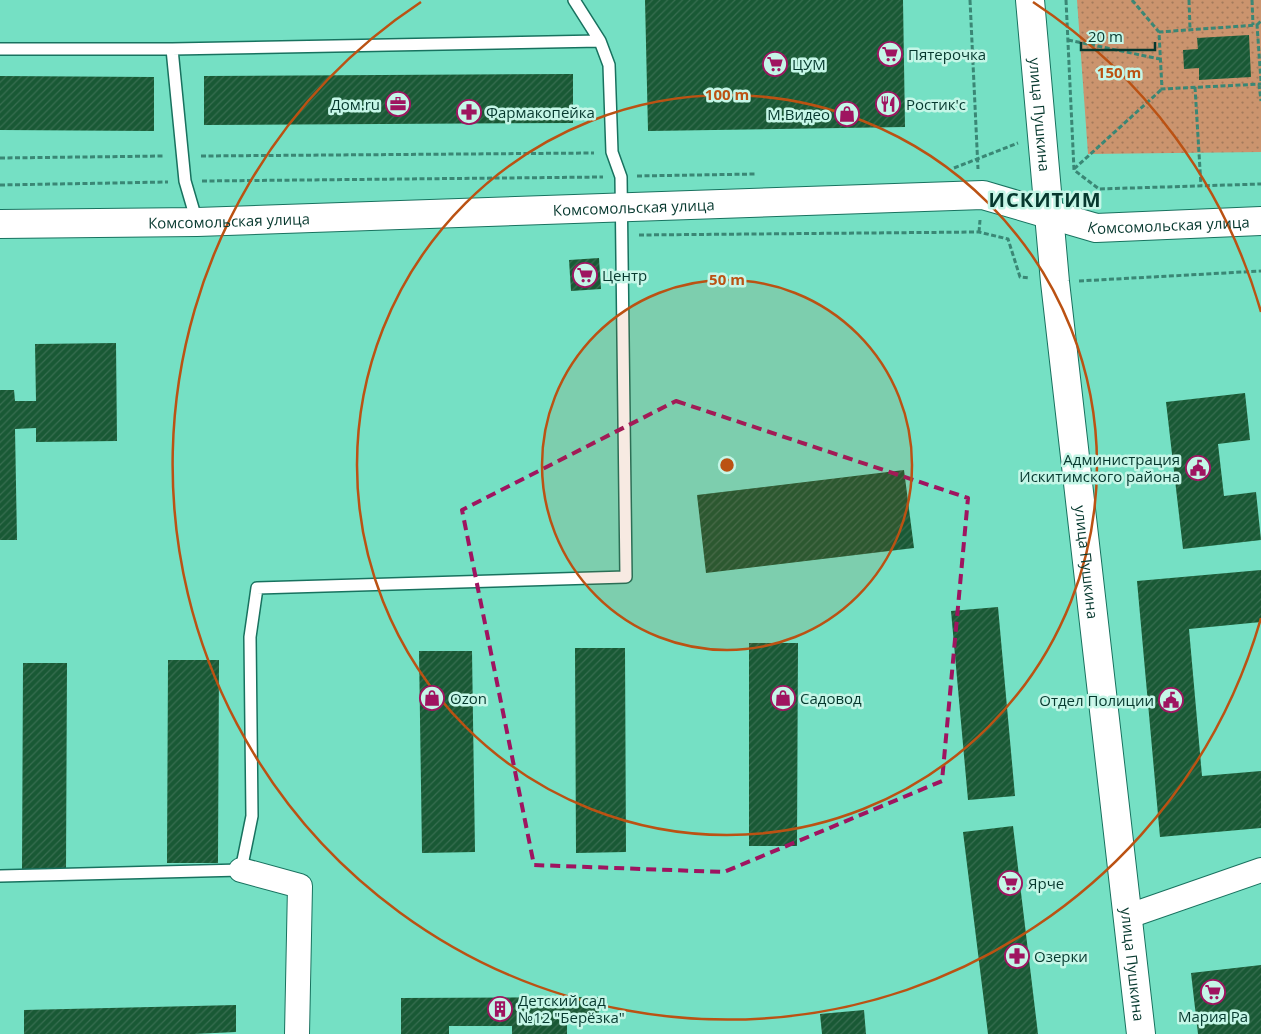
<svg xmlns="http://www.w3.org/2000/svg" width="1261" height="1034" font-family="'Open Sans',sans-serif">
  <defs>
    <pattern id="park-dots" width="8" height="8" patternUnits="userSpaceOnUse" patternTransform="scale(1.25)"><rect width="8" height="8" fill="#cb946e"/><path d="M2 2h.1M6 6h.1" fill="none" stroke="#a37a5b" stroke-width="1.8" stroke-linecap="round"/></pattern>
    <pattern id="building-hatch" width="6" height="6" patternUnits="userSpaceOnUse" patternTransform="scale(1.25)"><rect width="6" height="6" fill="#195935"/><path d="M-1 1l2-2M0 6l6-6M5 7l2-2" fill="none" stroke="#386e51"/></pattern>
  </defs>
  <rect width="100%" height="100%" fill="#75e0c4"/>
  <!-- park -->
  <path fill="url(#park-dots)" d="M1077,0H1261V152L1088,154Z"/>
  <!-- building -->
  <path fill="url(#building-hatch)" d="M645,0H903L905,127L648,131Z
    M1249,35L1251,77L1199,80V68L1184,69L1183,50L1198,49L1197,38Z
    M573,74V123L204,125V76Z
    M0,76L154,77V131L0,130Z
    M599,258L601,289L571,291L569,260Z
    M116,343L117,441L36,442V428L15,429L17,540H0V390H14L15,401H36L35,344Z
    M1245,393L1250,440L1218,444L1224,496L1256,492L1261,540L1183,549L1166,402Z
    M904,470L914,548L706,573L697,495Z
    M1261,570V622L1189,629L1202,776L1261,771V828L1160,837L1137,581Z
    M998,607L1015,796L968,800L951,611Z
    M749,643H798L797,846H749Z
    M575,648H625L626,852L576,853Z
    M419,651H472L475,852L422,853Z
    M168,660H219L218,863H167Z
    M23,663H67L66,872H22Z
    M1013,826L1038,1034H988L963,832Z
    M1261,965V1034H1198L1191,973Z
    M599,997V1020H567V1034H512V1026H449V1034H401V998Z
    M236,1005V1032L194,1034H24V1010Z
    M864,1010L866,1034H822L820,1014Z"/>
  <g fill="none" stroke-linecap="round" stroke-linejoin="round">
    <defs>
      <path id="service" d="M574,0L600,41
        M0,49H172L600,41L609,65L612,152L621,177L626,577L257,588L250,637L252,816L241,870L0,876
        M172,49L185,181L197,222"/>
      <path id="minor" d="M241,870L300,886L297,1034
        M1126,917L1261,870"/>
      <g id="tertiary">
        <path id="s1" d="M1030,0L1055,282L1141,1034"/>
      </g>
      <g id="secondary">
        <path id="s2" d="M0,224L197,222L983,195L1096,228L1261,221"/>
      </g>
    </defs>
    <!-- service casing -->
    <use href="#service" stroke="#18725f" stroke-width="14"/>
    <!-- minor casing -->
    <use href="#minor" stroke="#18725f" stroke-width="26"/>
    <!-- tertiary casing -->
    <use href="#tertiary" stroke="#18725f" stroke-width="30"/>
    <!-- secondary casing -->
    <use href="#secondary" stroke="#18725f" stroke-width="30"/>
    <!-- path -->
    <path stroke="#3a8775" stroke-width="3" stroke-dasharray="5 2.5" stroke-linecap="butt" d="M970,0L978,169
      M1066,0L1074,170L1099,189L1261,184
      M1132,0L1159,32
      M1189,0L1190,29
      M1252,0L1253,25
      M1257,25L1261,21
      M1068,40L1160,59
      M1261,81L1257,25L1159,32L1162,89L1261,84
      M1259,84L1261,101
      M1195,87L1201,186
      M201,156L594,153
      M0,158L164,156
      M954,168L1018,143
      M1074,169L1162,89
      M637,176L756,174
      M202,181L603,177
      M0,185L168,182
      M979,232L980,220
      M639,235L979,232L1008,239L1020,277L1029,278
      M1079,281L1261,271"/>
    <!-- service -->
    <use href="#service" stroke="#fff" stroke-width="11"/>
    <!-- minor -->
    <use href="#minor" stroke="#fff" stroke-width="24"/>
    <!-- tertiary -->
    <use href="#tertiary" stroke="#fff" stroke-width="28"/>
    <!-- secondary -->
    <use href="#secondary" stroke="#fff" stroke-width="28"/>
  </g>
  <!-- marked area -->
  <path fill="none" stroke="#9f1460" stroke-width="4" stroke-dasharray="10 6" stroke-linejoin="round" d="M676,401L968,498L942,781L724,872L534,865L462,510Z"/>
  <!-- distance rings -->
  <circle cx="727" cy="465" r="185" fill="#bb5213" fill-opacity=".12"/>
  <g fill="none" stroke="#bb5213" stroke-width="2.5">
    <circle cx="727" cy="465" r="185"/>
    <circle cx="727" cy="465" r="370"/>
    <path d="M1261 618A555 555 0 1 1 421 2M1033 2A555 555 0 0 1 1261 312"/>
  </g>
  <!-- icons -->
  <defs>
    <symbol id="supermarket-ring" viewBox="-11 -11 22 22"><circle r="9.5" fill="#c5f6e7" stroke="#9f1460" stroke-width="1.5"/><path d="M-6-5.5h2.5l.6 2H6L4.5 2H-2.5L-4.4-4H-6ZM-1.5 3.2a1.3 1.3 0 1 0 .1 0ZM3 3.2a1.3 1.3 0 1 0 .1 0Z" fill="#9f1460"/></symbol>
    <symbol id="office-ring" viewBox="-11 -11 22 22"><circle r="9.5" fill="#c5f6e7" stroke="#9f1460" stroke-width="1.5"/><path d="M-6-3h4V-5.5h4V-3h4V5H-6ZM-1-4.5V-3h2v-1.5ZM-6 0V1H6V0Z" fill="#9f1460"/></symbol>
    <symbol id="restaurant-ring" viewBox="-11 -11 22 22"><circle r="9.5" fill="#c5f6e7" stroke="#9f1460" stroke-width="1.5"/><path d="M-5-6h1v4h1v-4h1v4h1v-4h1v5L-1.5 .5V6h-2V.5L-5-1ZM5-6V6H3V1.5H1.5Q1.5-4 5-6Z" fill="#9f1460"/></symbol>
    <symbol id="pharmacy-ring" viewBox="-11 -11 22 22"><circle r="9.5" fill="#c5f6e7" stroke="#9f1460" stroke-width="1.5"/><path d="M-2-6h4v4h4v4h-4v4h-4v-4h-4v-4h4Z" fill="#9f1460"/></symbol>
    <symbol id="shop-ring" viewBox="-11 -11 22 22"><circle r="9.5" fill="#c5f6e7" stroke="#9f1460" stroke-width="1.5"/><path d="M-5-2.5h2.3a2.7 3.5 0 0 1 5.4 0H5L5.5 6h-11ZM-1.5-2.5h3a1.5 2.3 0 0 0-3 0Z" fill="#9f1460"/></symbol>
    <symbol id="civic-ring" viewBox="-11 -11 22 22"><circle r="9.5" fill="#c5f6e7" stroke="#9f1460" stroke-width="1.5"/><path d="M-.6-6.5H3V-4.5H.6V-3L4-1V1h2V6H-6V1h2V-1L-.6-3ZM-1.2 2.5V6h2.4V2.5Z" fill="#9f1460"/></symbol>
    <symbol id="building-ring" viewBox="-11 -11 22 22"><circle r="9.5" fill="#c5f6e7" stroke="#9f1460" stroke-width="1.5"/><path d="M-4-6H4V6H1V3H-1V6H-4ZM-2.5-4.3h1.7v1.8h-1.7ZM.8-4.3h1.7v1.8H.8ZM-2.5-1h1.7V.8h-1.7ZM.8-1h1.7V.8H.8Z" fill="#9f1460"/></symbol>
  </defs>
  <g fill-rule="evenodd">
    <use href="#supermarket-ring" x="876" y="40" width="28" height="28"/>
    <use href="#supermarket-ring" x="761" y="50" width="28" height="28"/>
    <use href="#office-ring" x="384" y="90" width="28" height="28"/>
    <use href="#restaurant-ring" x="874" y="90" width="28" height="28"/>
    <use href="#pharmacy-ring" x="455" y="98" width="28" height="28"/>
    <use href="#shop-ring" x="833" y="100" width="28" height="28"/>
    <use href="#supermarket-ring" x="571" y="261" width="28" height="28"/>
    <use href="#civic-ring" x="1184" y="454" width="28" height="28"/>
    <use href="#shop-ring" x="418" y="684" width="28" height="28"/>
    <use href="#shop-ring" x="769" y="684" width="28" height="28"/>
    <use href="#civic-ring" x="1157" y="686" width="28" height="28"/>
    <use href="#supermarket-ring" x="996" y="869" width="28" height="28"/>
    <use href="#pharmacy-ring" x="1003" y="942" width="28" height="28"/>
    <use href="#supermarket-ring" x="1199" y="978" width="28" height="28"/>
    <use href="#building-ring" x="486" y="995" width="28" height="28"/>
  </g>
  <g text-anchor="middle" dominant-baseline="central" stroke-width="5" stroke-linejoin="round" paint-order="stroke">
    <!-- poi labels -->
    <g font-size="15" fill="#06382e" stroke="#c5f6e7" text-anchor="start">
      <text x="908" y="54">Пятерочка</text>
      <text x="792" y="64">ЦУМ</text>
      <text x="380" y="104" text-anchor="end">Дом.ru</text>
      <text x="906" y="104">Ростик'с</text>
      <text x="486" y="112">Фармакопейка</text>
      <text x="830" y="114" text-anchor="end">М.Видео</text>
      <text x="602" y="275">Центр</text>
      <text x="1180" y="459" text-anchor="end">Администрация<tspan x="1180" dy="17">Искитимского района</tspan></text>
      <text x="450" y="698">Ozon</text>
      <text x="800" y="698">Садовод</text>
      <text x="1154" y="700" text-anchor="end">Отдел Полиции</text>
      <text x="1028" y="883">Ярче</text>
      <text x="1034" y="956">Озерки</text>
      <text x="518" y="1000">Детский сад<tspan x="518" dy="17">№12 "Берёзка"</tspan></text>
      <text x="1213" y="1016" text-anchor="middle">Мария Ра</text>
    </g>
    <!-- street labels -->
    <g font-size="15" fill="#06382e" stroke="#c5f6e7">
      <text stroke="none"><textPath href="#s1" startOffset="115">улица Пушкина</textPath></text>
      <text stroke="none"><textPath href="#s2" startOffset="634">Комсомольская улица</textPath></text>
      <text stroke="none"><textPath href="#s2" startOffset="229">Комсомольская улица</textPath></text>
      <text stroke="none"><textPath href="#s2" startOffset="1174">Комсомольская улица</textPath></text>
      <text stroke="none"><textPath href="#s1" startOffset="565">улица Пушкина</textPath></text>
      <text stroke="none"><textPath href="#s1" startOffset="970">улица Пушкина</textPath></text>
    </g>
    <!-- district labels -->
    <g font-size="20" font-weight="bold" letter-spacing="1" fill="#06382e" stroke="#c5f6e7">
      <text x="1045" y="199">ИСКИТИМ</text>
    </g>
  </g>
  <circle cx="727" cy="465" r="8" fill="#bb5213" stroke="#c5f6e7" stroke-width="2.5"/>
  <g font-size="15" text-anchor="middle" font-weight="bold" fill="#bb5213" stroke="#c5f6e7" stroke-width="5" stroke-linejoin="round" paint-order="stroke">
    <text x="1119" y="78">150 m</text>
    <text x="727" y="100">100 m</text>
    <text x="727" y="285">50 m</text>
  </g>
  <!-- scale -->
  <path d="M1081 42v8h74v-8" fill="none" stroke="#06382e" stroke-width="2.5"/>
  <text x="1088" y="42" font-size="15" fill="#06382e" stroke="#c5f6e7" stroke-width="4" paint-order="stroke">20 m</text>
</svg>
